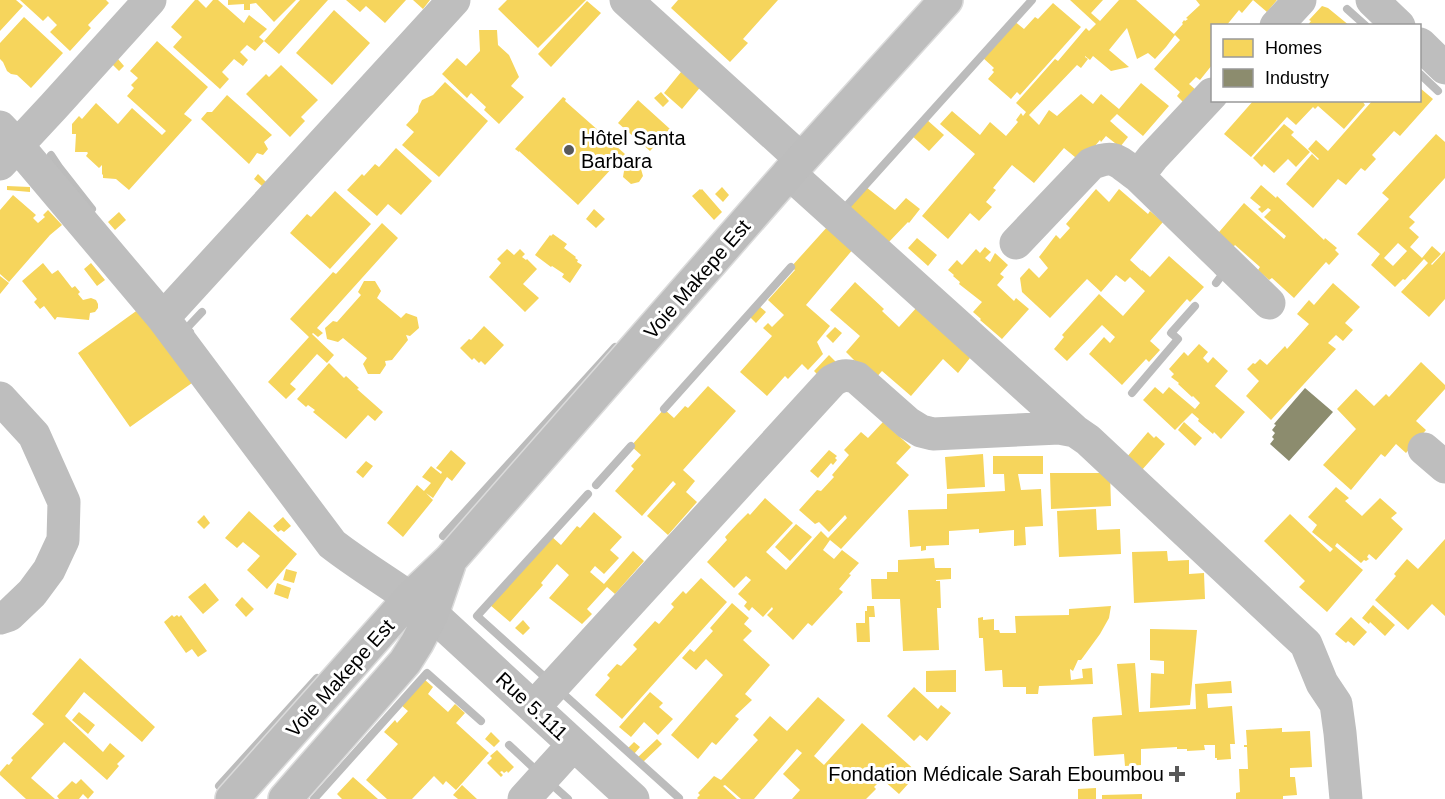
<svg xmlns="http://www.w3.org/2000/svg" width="1445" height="799" font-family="Helvetica,sans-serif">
  <rect width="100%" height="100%" fill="#fff"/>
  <!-- homes -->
  <path fill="#f6d55c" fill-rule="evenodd" d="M0,0H16L23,6L0,31Z
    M20,0H106L109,3L88,25L91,28L70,51L50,32L57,25L48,16L43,21Z
    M195,0H198L206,8L213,0H218L244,23L249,15L267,29L259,37L264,41L300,0H328L279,54L264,41L255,51L247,45L240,52L248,60L243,66L234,59L222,72L229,79L220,89L173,47L182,37L171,27Z
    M228,0H296L274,22L256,3L250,4V10H244V4L228,5Z
    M346,0H406L385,23L366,6L360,12Z
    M413,0H430L423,9Z
    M507,0H586L538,48L498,9Z
    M678,0H778L743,39L748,43L730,62L671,8Z
    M1070,0H1103L1091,13L1100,21L1119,0H1136L1175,35L1166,47L1155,59L1148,53L1137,59L1127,28L1109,50L1129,67L1111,71L1093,56L1090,60L1085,56V57L1088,59L1081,68L1077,65L1029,115L1039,125L1049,110L1057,116L1081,94L1093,104L1101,94L1119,109L1141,83L1169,106L1143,136L1117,114L1110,121L1128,137L1120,147L1106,136L1101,142L1100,140L1081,162L1064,148L1034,183L1012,165L993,188L996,190L986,202L992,207L979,221L970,213L948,239L922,216L975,154L940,124L952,111L980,135L990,122L1006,136L1018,122L1016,120L1021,113L1023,116L1026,112L1016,103L1055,59L1058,61L1086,28L1089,31L1096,24Z
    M1196,0H1277L1267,12L1253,0L1242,13L1239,10L1226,26H1212V65L1200,80L1196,77L1189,84L1196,90L1184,103L1177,96L1180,92L1154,69L1180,40L1174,34L1183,24L1182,23L1184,20L1185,21L1188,19L1186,18L1200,5Z
    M587,1L601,13L551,67L538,54Z
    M1053,3L1081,27L1020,95L1017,92L1011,99L988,79L994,72L992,70L994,68L982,57L1014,21L1024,29L1035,17L1038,19Z
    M1322,6L1328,8L1350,26H1307L1311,21L1309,20Z
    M334,10L370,43L332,85L296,53Z
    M24,17L63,53L31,88L17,75L11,74L7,71L3,62L0,59V43Z
    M479,30H497L498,45L509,55L519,77L511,86L524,97L499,124L484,110L486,107L471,93L467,98L442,74L457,58L466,66L480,51Z
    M157,41L208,87L184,114L192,120L129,190L116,179L103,178V175L102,174V165L99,168L86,156L88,153L87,152H75L76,134H72V124L79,116L82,119L96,103L118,124L132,108L162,135L166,131L127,96L134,88L131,85L138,78L130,71Z
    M118,59L124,66L119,71L112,64Z
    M281,65L318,100L301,117L305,121L290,137L246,94L266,74L269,77Z
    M685,67L703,84L682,109L664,93Z
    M445,82L488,121L439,177L402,145L414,132L406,125L418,112L419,106L422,100L433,95Z
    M1420,88L1433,99L1400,136L1394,131L1372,155L1376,159L1365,171L1361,168L1346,185L1338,179L1313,208L1286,184L1312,154L1318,160L1319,159L1308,149L1316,140L1328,151L1373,100H1420Z
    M661,92L669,101L663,107L654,98Z
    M227,95L272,135L264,142L268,149L263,155L257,153L249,164L201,119L207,112H212Z
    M563,97L566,99L565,101L625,154L578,205L519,151V152L515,149Z
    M638,100L670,129L650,151L618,123Z
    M1254,100H1364L1363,102L1365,105L1344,129L1318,106L1315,109L1313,107L1296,125L1287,117L1251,157L1224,134Z
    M926,119L944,135L929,151L911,135Z
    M1284,124L1294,132L1291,135L1310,152L1296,167L1288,159L1274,173L1264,164L1262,167L1253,158Z
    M1436,134L1445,142V178L1409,217L1415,222L1409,228L1419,237L1410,247L1422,258L1432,246L1441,254L1431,264L1432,265L1445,251V299L1429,317L1401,292L1428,263L1424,259L1405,280L1403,279L1395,287L1371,265L1380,254L1357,234L1389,199L1382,193ZM1398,243L1407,251L1393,266L1384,258Z
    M396,148L432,181L401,215L388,204L377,216L347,190L362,174L364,176L375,164L379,167Z
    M636,164L641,169L643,176L639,182L631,184L623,177L624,171L629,166Z
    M258,174L266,182L262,186L254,179Z
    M1261,185L1276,198L1277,196L1324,240L1325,238L1337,248L1335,250L1339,254L1329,265L1326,262L1294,298L1272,278L1269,280L1258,270L1260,267L1235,245L1228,253L1214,238L1244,203L1284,239L1286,236L1264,217L1271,210L1268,208L1262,213L1258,209L1261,207L1250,198Z
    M7,186L30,187V192L7,190Z
    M722,187L729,195L723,202L715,194Z
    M866,187L895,210L906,198L920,209L909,223L908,222L887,244L847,207Z
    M700,189L701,190L702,189L722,212L714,220L692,196Z
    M1096,189L1109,202L1119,189L1148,214L1150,211L1163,222L1130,260L1142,271V270L1150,277L1169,256L1204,287L1190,302L1187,299L1150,341L1160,350L1149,362L1146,359L1122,385L1089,354L1104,337L1110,343L1115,337L1102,325L1067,361L1054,349L1064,337L1062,335L1099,294L1123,316L1145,291L1130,277L1125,282L1116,275L1101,292L1087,279L1050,318L1022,292L1020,278L1029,268L1039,278L1048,268L1039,257L1056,235L1060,239L1070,228L1066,224Z
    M335,191L371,224L330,269L290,233L307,214L311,217Z
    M13,195L36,215L33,218L38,223L45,217L43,215L48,210L62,225L50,235L9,282L0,274V210Z
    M594,209L605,219L596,228L586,219Z
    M119,212L126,220L115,230L108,222Z
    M382,223L398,238L317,328L323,333L318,337L313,333L312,334L334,355L327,363L317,354L290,384L296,389L286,399L268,382L309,337L290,319L333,272L336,274Z
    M828,226L854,248L806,305L830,326L817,342L823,354L808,370L802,364L788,379L785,376L767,396L740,372L772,336L763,328L768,323L772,327L784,315L768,300L795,270L791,267Z
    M553,234L567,244L564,248L576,257L575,258L578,260L577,262L582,265L570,283L562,277L564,274L552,266L551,267L535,255L550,235L551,236Z
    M917,238L937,255L928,266L908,248Z
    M985,247L991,252L985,258L990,262L995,253L1008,265L1000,274L1004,277L997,285L1014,301L1016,298L1029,309L1002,339L980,320L981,319L973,312L982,302L959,284L960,282L953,276L954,275L948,270L957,260L962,265L976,249L980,253Z
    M507,249L514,255L520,249L525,254L522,257L526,260L527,259L537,269L523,284L539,298L525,312L489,277L501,263L497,259Z
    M43,263L52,274L58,270L72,288L75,286L80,292L78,294L83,300L91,298L96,300L98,304V308L95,312L90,313L89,320L57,317L55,320L44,306L40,309L34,302L37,299L22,281Z
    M91,263L105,280L97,286L84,269Z
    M0,276L9,283L0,294Z
    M364,281H375L381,291L377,298L401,318L406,313L417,317L419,328L410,336L406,335L408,340L392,360L385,361L386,365L380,374H368L363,364L367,358L343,338L338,342L327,339L325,328L333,321L337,322L361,295L358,292Z
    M855,282L884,309L882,311L899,327L918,306L970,358L958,373L943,359L911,396L882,371L874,380L846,352L860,336L830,310Z
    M1333,283L1360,307L1345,323L1353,330L1343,341L1336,335L1328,343L1336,349L1271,420L1246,396L1259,381L1247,369L1253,363L1255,364L1260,359L1267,365L1285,346L1287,349L1309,324L1297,314L1309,300L1314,305Z
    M759,306L766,312L756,323L749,316Z
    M139,309L192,383L130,427L78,353Z
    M484,326L504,345L485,365L481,361L479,363L474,358L472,360L460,348L469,339L471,340Z
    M835,327L842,333L833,343L826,336Z
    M1199,344L1208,352L1203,358L1208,363L1213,357L1228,371L1215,386L1245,412L1221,439L1214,432L1213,434L1198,421L1199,419L1192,413L1175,430L1143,400L1155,387L1163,394L1169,387L1195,409L1200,403L1193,396L1192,397L1178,384L1179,383L1171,377L1174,374L1169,369L1184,352L1188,356Z
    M829,355L836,362L821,378L814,371Z
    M1421,362L1445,385V389L1416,421L1426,430L1406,453L1396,444L1385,457L1381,454L1351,490L1323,465L1356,429L1337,409L1356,389L1374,406L1386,394L1389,397Z
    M329,363L344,378L346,376L359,388L357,389L383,412L375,421L368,415L346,439L313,412L315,410L308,405L306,407L297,399Z
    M708,386L736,411L683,470L695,481L686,492L697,502L668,535L647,516L676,484L673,481L642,516L615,491L634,469L631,466L641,455L631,446L664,409L674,418L685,406L688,408Z
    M883,422L911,447L896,463L909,475L841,549L830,540L823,550L834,559L842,550L859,563L849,574L851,575L839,589L843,592L812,626L808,623L793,640L767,615L773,609L772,607L763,617L752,607L749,611L744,606L747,602L738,594L751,580L746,576L734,588L707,562L727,540L725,537L738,523L748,513L750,515L765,498L793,523L766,552L786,570L821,531L828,538L847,518L845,515L829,532L819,522L815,524L799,510L817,490L821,491L834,477L832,475L849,455L844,450L861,432L868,438Z
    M1184,422L1202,438L1195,446L1178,430Z
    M1148,432L1154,438L1156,436L1165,444L1141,471L1126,458Z
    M451,450L466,463L452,481L447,477L433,498L426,493L433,500L403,537L387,523L417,485L424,491L431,483L422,477L431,466L441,474L442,472L436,468Z
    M829,450L837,456L835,458L837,460L833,465L831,463L818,478L810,471Z
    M983,454L985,487L947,489L945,457Z
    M993,456H1043V474H1018L1021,490L1041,489L1043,526L1025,527L1026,545L1014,546V530L979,533V529L949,531V545L926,546V550L921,551V546L910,547L908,510L947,509V494L1005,491L1004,474H993Z
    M366,461L373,466L363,478L356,472Z
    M1050,473H1110L1111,506L1051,509Z
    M1336,487L1349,498L1345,501L1362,516L1380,498L1397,513L1391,518L1403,529L1376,560L1369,554L1367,557L1369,559L1366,561L1364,560L1361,563L1337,543L1335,546L1363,570L1327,612L1299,587L1305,581L1264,541L1290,514L1330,552L1333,549L1312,532L1317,525L1308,517Z
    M1096,509L1097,530L1120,529L1121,554L1059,557L1057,511Z
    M249,511L297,554L267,589L247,570L260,556L243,542L237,548L225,538Z
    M594,512L622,537L610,550L619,558L604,574L595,566L590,572L604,584L633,551L644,561L615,594L607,587L587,609L592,614L582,624L549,598L569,575L557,564L541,583L543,585L510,622L490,605L551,536L561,545L577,526L580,528Z
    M204,515L210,523L204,529L197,522Z
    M283,517L291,526L284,532L281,530L278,532L273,526Z
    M796,524L812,537L790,561L775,547Z
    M1445,539V616L1432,604L1408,630L1375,600L1396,576L1394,574L1407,559L1418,569Z
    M1167,551L1168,561L1189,560V574L1204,573L1205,599L1134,603L1132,552Z
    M934,558L935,568H951V579L936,580V581H940L941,608H937L939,650L903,651L900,599H872L871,579H887V572H898V560Z
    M286,569L297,572L294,583L283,580Z
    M701,578L727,602L622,719L595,695L610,678L607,675L617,664L621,666L637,649L633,645L655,621L659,624L674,607L671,604L683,591L686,594Z
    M205,583L219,600L203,614L188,597Z
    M277,583L291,588L288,599L274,594Z
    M242,597L254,609L246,617L235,605Z
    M732,603L749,618L744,624L752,631L743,640L770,665L745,694L752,700L735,716L739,719L716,745L712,742L698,759L671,735L723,675L706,659L696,670L682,658L690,649L694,652L713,631L710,628Z
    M1373,605L1395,625L1385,636L1370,622L1369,624L1362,618Z
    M867,606H874L875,617H869L870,642H857L856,623H865V611H867Z
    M1111,606L1109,618L1100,634L1081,660H1078L1073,671L1070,669L1071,680L1083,678L1082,669L1092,668L1093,684L1039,686L1038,694H1026V687H1003L1002,670L985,671L983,638H979L978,618L983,617V620L994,619V630H999L1000,633H1016L1015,616L1069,615V609Z
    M172,615L174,617L177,615L179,617L181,615L207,651L198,657L192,649L186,653L164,622Z
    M1351,617L1367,632L1354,646L1348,641L1346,643L1335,634Z
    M523,620L530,628L523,635L515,628Z
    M1150,629L1197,630L1190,705L1150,708L1151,673L1164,674V661L1150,660Z
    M80,658L155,727L142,742L84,692L65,716L103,752L110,743L125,756L117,764L119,766L107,780L64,742L31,778L55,799H26L0,775V772L7,764L9,765L13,760L11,758L44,724L32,714Z
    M1135,663L1139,712L1196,709L1195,684L1231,681L1232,693L1207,694L1208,708L1232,706L1235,744H1230L1231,759L1217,760V758H1215V745H1204L1205,750L1187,751V749H1177V747L1141,749V765L1125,766L1124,754L1094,756L1092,720L1093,717L1122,715L1117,664Z
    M956,670V692H926V671Z
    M424,679L433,687L428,694L448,712L455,704L465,713L456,723L489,753L456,790L446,781L443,785L434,776L412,799H387L366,780L398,744L384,732L395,720L397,723L408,711L401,705Z
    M914,687L938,709L941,705L951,713L927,741L920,735L914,741L887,716Z
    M650,692L663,703L659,707L673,719L658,735L644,722L631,737L619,727Z
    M818,697L845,720L814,756L824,765L862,723L918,773L899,794L882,779L874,787L876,789L866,799H792L800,790L783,774L802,753L797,749L754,799H741L725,785L723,786L737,799H698L697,798L700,795L698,793L714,776L721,780L758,740L753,735L770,716L787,731Z
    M79,712L95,725L88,734L72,720Z
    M1282,728V732L1310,731L1312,767L1290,768V777H1295L1297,795L1283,796V799H1236V793L1240,792L1239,769H1248L1247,747H1244V745H1247L1246,730Z
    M491,732L500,741L494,747L485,739Z
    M657,739L662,744L642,763L637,758Z
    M634,742L640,747L634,754L628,748Z
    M497,750L514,767L508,773L507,771L504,773L502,771L500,772L503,775L501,777L487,763L492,758L490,756Z
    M353,777L378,799H342L337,794Z
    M81,779L94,792L88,799L83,794L79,799H59L57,796L72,781L76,784Z
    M462,785L477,799H458L453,795Z
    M1096,788V799H1078V789Z
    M1142,794V799H1102V795Z"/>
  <!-- industry -->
  <path fill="#8c8c6e" d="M1305,388L1333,412L1289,461L1270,444L1274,439L1272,437L1275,433L1272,430L1276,425L1274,424Z"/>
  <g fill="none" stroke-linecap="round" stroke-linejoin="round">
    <!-- stream -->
    <path stroke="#bcbcbc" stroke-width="8" d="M1347,9L1366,26
      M1420,74L1438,91
      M51,155L59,167L92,209
      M842,211L1032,0
      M1216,283L1222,275L1218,271
      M190,332L186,329L202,312
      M1132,393L1178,339L1171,333L1195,306
      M664,409L791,267
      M596,485L631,446
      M443,536L615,347
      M548,680L477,616L588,494
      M559,690L679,798
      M509,745L538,772
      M549,782L568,799
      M219,786L317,678
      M314,799L427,673L481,721"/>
    <defs>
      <path id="major" d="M232,799L411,597L450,560L789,173L946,0
        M285,799L405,662L417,643L432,614L449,564"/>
    </defs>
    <!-- major casing -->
    <use href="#major" stroke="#dbdbdb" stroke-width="36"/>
    <!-- minor -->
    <path stroke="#bebebe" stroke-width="33" d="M626,0L801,159
      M1372,0L1399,26
      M1276,26L1300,0
      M1420,44L1445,68
      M0,127L17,145L163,318L332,544C364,569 400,589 432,614L633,799
      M0,164L54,106L150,0
      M789,173L1075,431
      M1138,176L1269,303
      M1016,243L1091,164C1116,153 1118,162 1138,176L1153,157L1212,94
      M163,318L454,0
      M0,398L34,435L64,502L63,540L49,570L32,593L9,615L0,618
      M1424,449L1445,467
      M534,707L832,381C842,375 846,374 857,378L908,423L921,431L933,434L1059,428L1075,431L1088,440L1306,644L1322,683L1336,704L1340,733L1346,799
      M524,799L573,745"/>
    <!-- major -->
    <use href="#major" stroke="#bdbdbd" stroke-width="33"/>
  </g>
  <!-- markers -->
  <g fill="#595959" stroke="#fff" stroke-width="2">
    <circle cx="569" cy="150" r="6"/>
    <path d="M1174 765h6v6h6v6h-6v6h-6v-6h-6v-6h6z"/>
  </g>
  <g text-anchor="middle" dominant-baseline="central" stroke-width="6" stroke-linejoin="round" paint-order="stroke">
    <!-- poi labels -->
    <g font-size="20" fill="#000" stroke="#fff" text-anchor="start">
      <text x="581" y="138">Hôtel Santa<tspan x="581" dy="23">Barbara</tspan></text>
      <text x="1164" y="774" text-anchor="end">Fondation Médicale Sarah Eboumbou</text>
    </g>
    <!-- street labels -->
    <g font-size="20" fill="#000" stroke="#fff">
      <text transform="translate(697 279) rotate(-49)">Voie Makepe Est</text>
      <text transform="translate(340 678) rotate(-48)">Voie Makepe Est</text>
      <text transform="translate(532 706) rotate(43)">Rue 5.111</text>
    </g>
  </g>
  <!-- legend -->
  <rect x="1211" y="24" width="210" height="78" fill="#ffffff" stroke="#999999" stroke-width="1.5"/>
  <rect x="1223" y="39" width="30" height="18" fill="#f6d55c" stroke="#999999" stroke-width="1.5"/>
  <text x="1265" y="54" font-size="18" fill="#000000">Homes</text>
  <rect x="1223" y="69" width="30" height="18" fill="#8c8c6e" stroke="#999999" stroke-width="1.5"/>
  <text x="1265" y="84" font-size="18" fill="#000000">Industry</text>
</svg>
